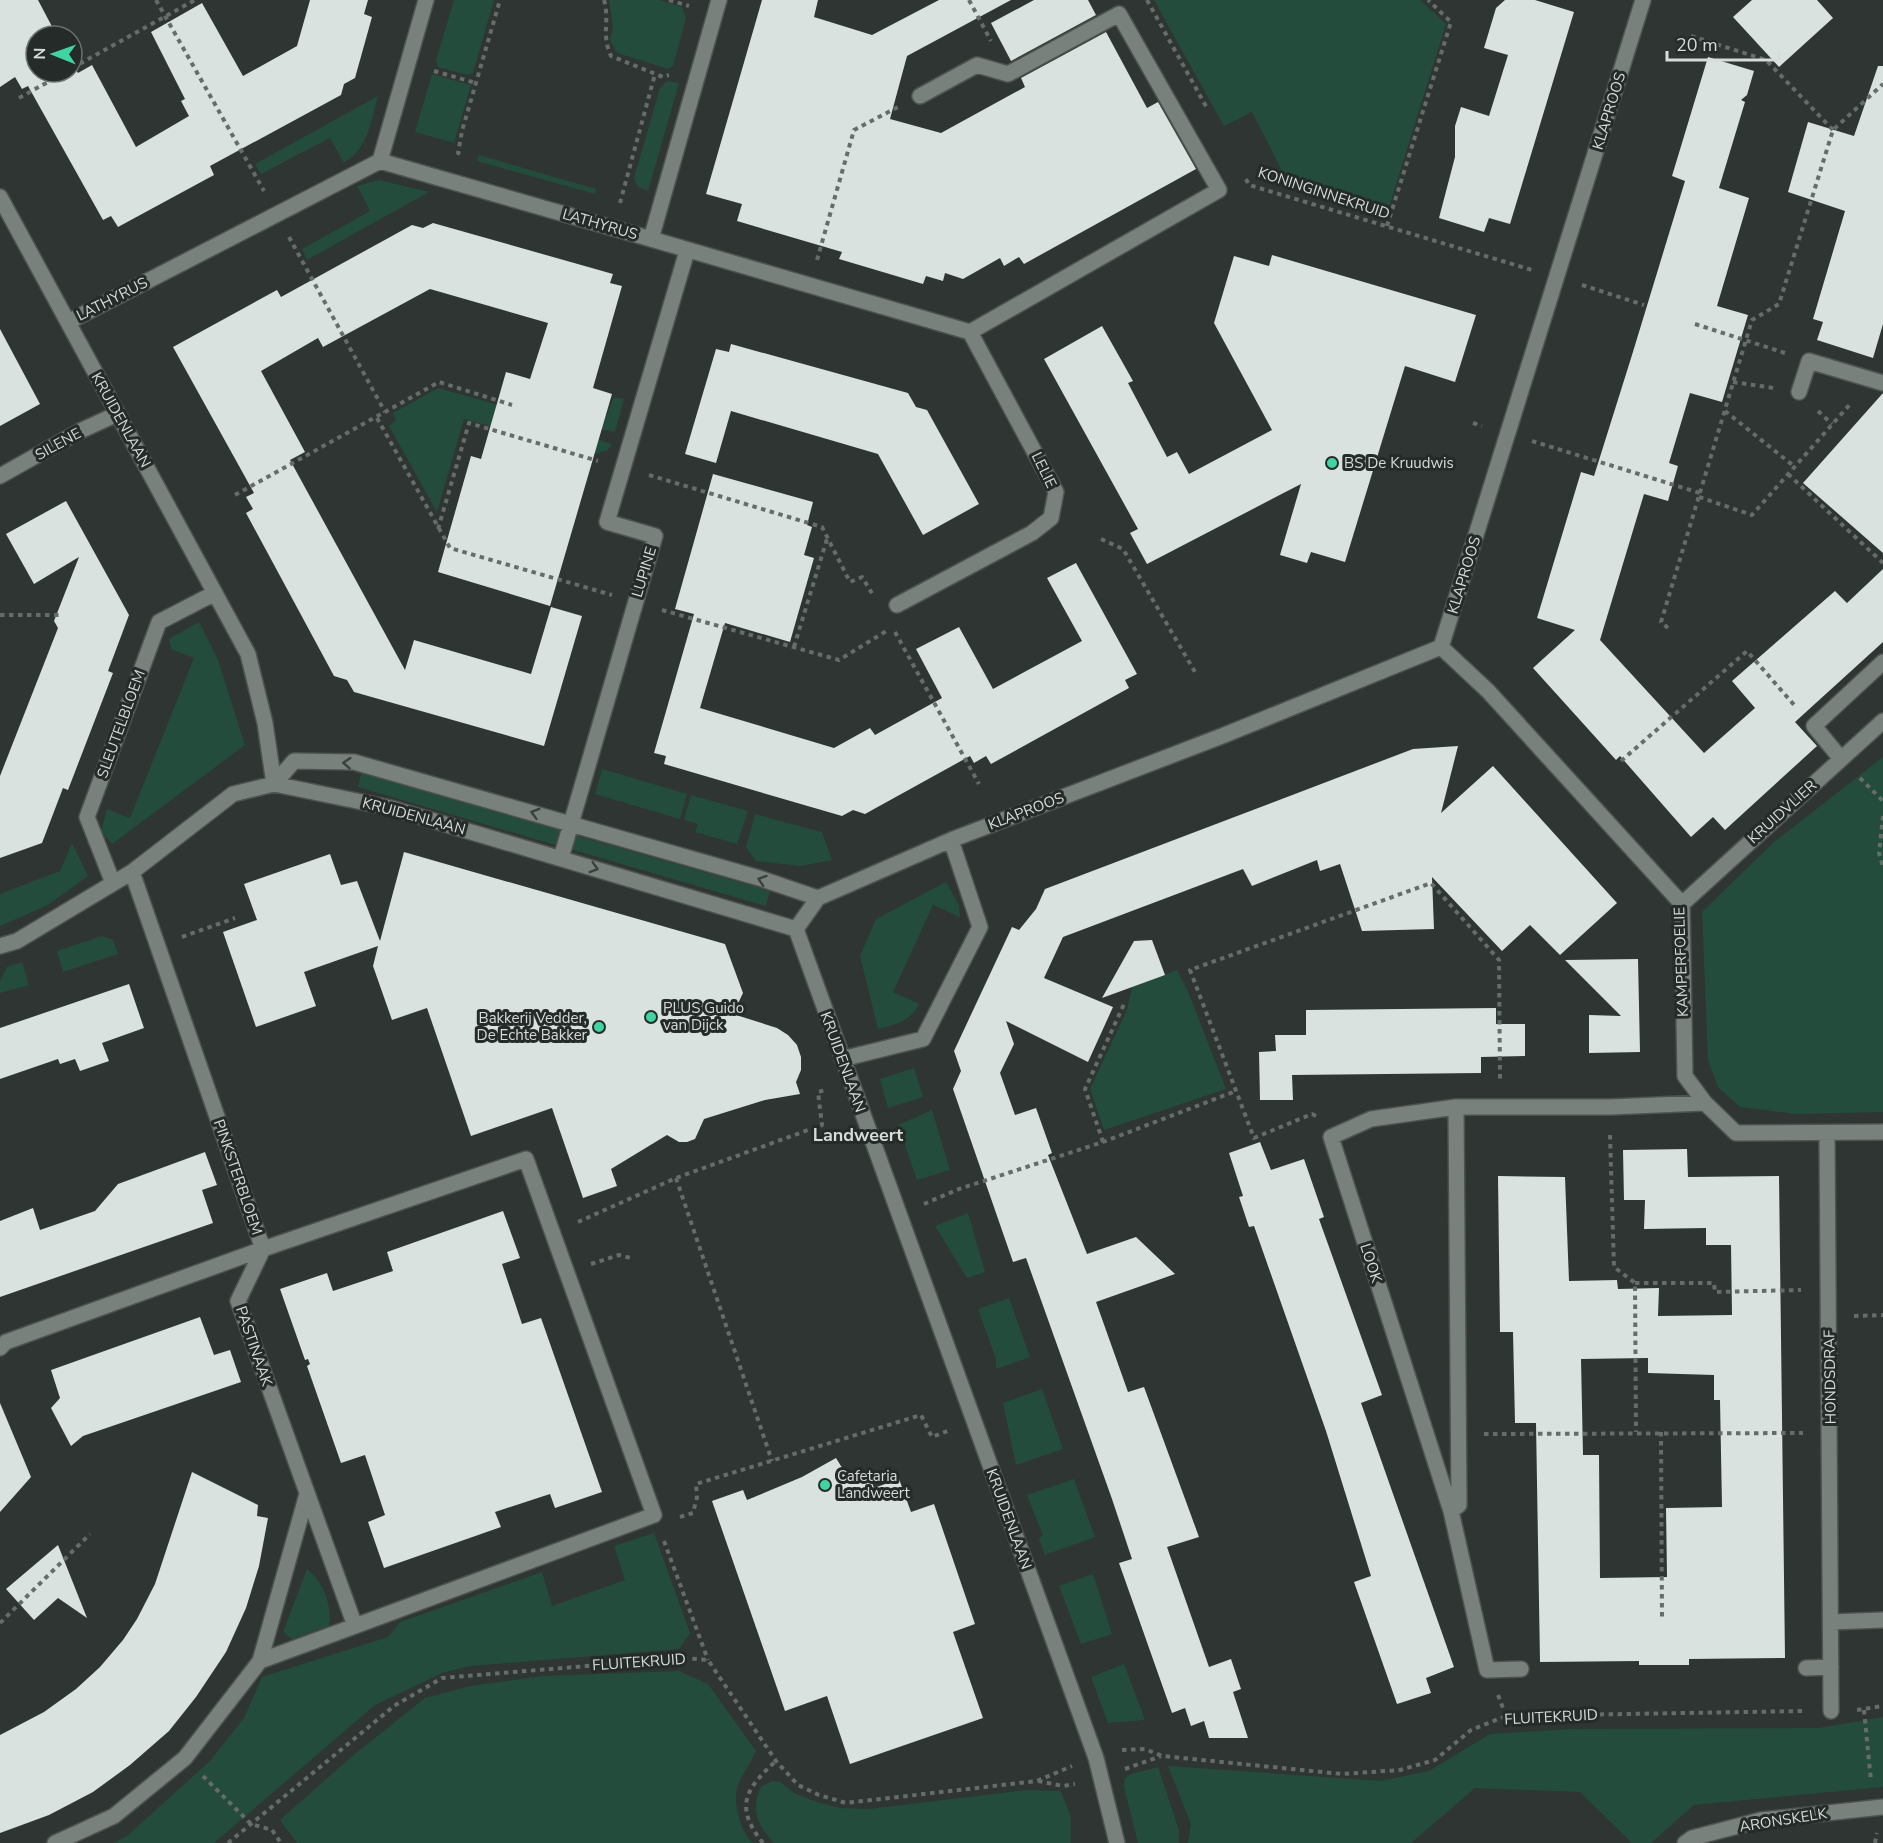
<svg xmlns="http://www.w3.org/2000/svg" width="1883" height="1843" font-family="'Nunito Sans',sans-serif">
  <rect width="100%" height="100%" fill="#2e3532"/>
  <!-- green -->
  <path fill="#244c3c" d="M454,0H494L473,73L467,75L438,67L436,60Z
    M609,0H659L682,7L686,18L673,66L668,69L617,53L610,40L613,27Z
    M1154,0H1420L1446,24L1386,217L1277,183L1260,174L1281,169L1252,112L1224,126Z
    M432,74L471,85L454,143L415,132Z
    M667,81L679,83L648,191L638,187L634,178L660,88Z
    M378,96C371,122 368,148 344,163L330,138L261,174L255,164Z
    M479,155L596,189L595,194L477,161Z
    M379,180L429,192L307,260L302,249L370,211L357,186Z
    M438,388L552,420L559,402L607,415L614,397L624,399L615,432L593,427L590,437L612,444L608,450L594,454L464,419L437,512L389,426L396,420L393,413Z
    M199,622L218,660L245,745L112,844L101,831L107,809L130,818L194,658L171,649L169,639Z
    M1883,757V1112L1795,1114L1740,1107L1718,1087L1708,1060L1702,912L1774,842Z
    M602,769L687,794L680,819L595,794Z
    M361,773L566,832L562,847L358,787Z
    M691,795L748,811L737,844L695,832L698,824L684,820Z
    M755,814L822,832L832,860L801,866L756,861L746,847Z
    M574,835L770,891L766,906L570,849Z
    M72,843L88,876L48,905L0,926V894L60,871Z
    M946,882L959,905L960,917L933,905L893,992L919,1004C910,1022 896,1024 878,1029L860,956L876,919Z
    M102,936L113,940L118,954L63,972L57,951Z
    M22,962L29,985L0,993V981L7,967Z
    M1177,970L1189,994L1226,1089L1104,1130L1090,1089L1127,1010L1132,987Z
    M914,1068L923,1097L888,1108L880,1079Z
    M932,1110L950,1170L917,1180L898,1125Z
    M968,1213L985,1272L967,1278L935,1226Z
    M1009,1298L1030,1357L996,1369V1359L978,1309Z
    M1042,1389L1063,1449L1016,1465L1003,1403Z
    M1074,1479L1095,1537L1045,1555L1039,1539L1043,1535L1027,1495Z
    M654,1533L690,1633L679,1649L470,1666L442,1673L375,1705L214,1843H113L127,1836L210,1761L244,1718L262,1677L388,1637L400,1622L542,1572L552,1606L625,1580L614,1546Z
    M307,1569C323,1581 333,1607 329,1626L292,1639L283,1632Z
    M1093,1574L1112,1634L1081,1644L1059,1586Z
    M1124,1664L1145,1720L1108,1723L1091,1677Z
    M679,1671L708,1684L756,1751C751,1764 737,1780 736,1794C735,1809 742,1834 753,1843H297L280,1820L350,1758L425,1698L470,1686L543,1676Z
    M1883,1717V1787L1694,1805L1651,1843H1632L1580,1792L1475,1788L1411,1843H1188L1191,1824L1168,1766L1380,1781L1429,1771L1490,1734L1571,1729L1819,1728Z
    M1158,1767L1179,1830V1843H1138L1124,1787L1125,1778L1131,1774Z
    M772,1781L780,1782L794,1793L814,1801L840,1808L869,1809L1026,1790L1061,1791L1071,1818V1843H774C758,1826 750,1809 761,1787Z"/>
  <!-- building -->
  <path fill="#d9e2de" fill-rule="evenodd" d="M0,0H38L57,36H36V72H72V63L78,73L92,65L136,147L189,116L181,101L185,99L151,32L202,3L243,76L297,46L310,0H368L364,14L372,17L355,78L344,84L341,95L210,166L214,175L118,227L111,216L103,220L28,86L22,89L15,77L0,87Z
    M762,0H818L814,17L872,35L939,0H1011L907,56L890,119L941,133L1025,87L1021,78L1106,32L1147,108L1158,102L1196,169L1024,264L1019,257L1004,266L1000,258L963,279L945,273L943,281L926,276L923,284L839,259L842,252L737,221L742,204L706,194Z
    M1034,0H1088L1096,15L1011,61L991,23Z
    M1505,0H1535L1574,12L1510,224L1489,218L1484,232L1439,218L1455,157V126L1461,107L1489,116L1508,55L1484,48L1496,8Z
    M1752,0H1817L1833,18L1779,67L1733,17Z
    M1708,57L1754,71L1747,95L1741,100L1745,102L1719,188L1749,198L1717,306L1748,315L1722,402L1690,393L1669,463L1678,466L1668,501L1644,494L1600,640L1704,753L1755,708L1732,681L1835,591L1847,603L1883,569V642L1795,722L1817,746L1725,830L1713,817L1691,837L1620,756L1616,760L1533,668L1575,630L1537,618L1581,472L1594,476L1632,355L1685,181L1672,176Z
    M1878,66H1883V324L1873,358L1817,340L1823,322L1813,319L1845,211L1788,192L1808,122L1854,136Z
    M433,223L613,274L610,283L622,286L593,388L612,394L550,606L438,572L471,456L481,459L506,372L530,379L548,323L430,289L323,347L318,338L261,371L305,452L290,460L405,670L414,640L531,674L551,607L582,616L544,746L354,692L347,680L334,676L246,513L253,509L246,497L254,493L173,347L277,290L281,297L412,225L423,228Z
    M1272,255L1476,315L1455,382L1405,366L1345,562L1311,552L1307,563L1280,555L1301,484L1147,564L1130,533L1138,529L1044,359L1102,326L1133,381L1128,383L1167,457L1177,452L1189,474L1272,430L1214,323L1234,256L1269,266Z
    M0,329L40,404L0,426Z
    M731,344L908,393L916,407L927,410L979,504L923,535L878,454L731,411L716,463L685,454L716,349L729,352Z
    M1883,393V553L1803,483Z
    M713,474L813,502L807,525L812,527L804,555L814,558L790,642L725,623L700,708L834,748L870,728L875,735L942,698L916,649L959,627L993,689L1082,641L1047,578L1076,563L1137,674L1125,680L1129,688L991,764L986,756L974,763L970,756L865,814L853,810L842,816L664,764L666,756L654,753L694,614L675,609Z
    M66,501L129,615L108,671L113,673L68,790L63,788L42,843L0,858V776L58,628L54,621L79,557L34,584L6,534Z
    M1458,746L1441,813L1493,766L1617,903L1560,955L1530,925L1502,951L1432,877L1434,929L1362,931L1340,864L1320,871L1317,860L1252,886L1243,869L1063,937L1044,978L1113,1007L1088,1062L1006,1021L1014,1044L1000,1073L1015,1115L1036,1108L1052,1153L1048,1155L1087,1254L1136,1237L1175,1274L1096,1302L1128,1392L1144,1387L1199,1537L1167,1547L1209,1667L1231,1659L1241,1689L1233,1692L1248,1738H1209L1204,1721L1191,1726L1185,1708L1172,1713L1119,1563L1132,1559L1112,1499L1026,1258L1013,1262L953,1089L961,1071L954,1051L1012,927L1019,930L1036,909L1045,889L1413,749Z
    M404,852L725,944L743,993L733,1014L777,1028L788,1035L797,1045L801,1057V1070L796,1082L800,1094L765,1100L704,1119L695,1139L687,1142H679L667,1135L611,1169L617,1186L583,1198L552,1108L471,1136L427,1008L392,1020L373,966L378,946L304,972L316,1006L256,1027L223,932L257,920L244,884L330,854L341,885L357,881L380,941Z
    M1152,940L1165,975L1102,998L1134,941Z
    M1638,959L1640,1052L1589,1053V1015L1621,1016L1565,960Z
    M129,984L144,1028L102,1043L109,1061L80,1071L75,1059L60,1064L58,1059L0,1079V1028Z
    M1496,1008V1024H1525V1056L1481,1057V1073L1292,1075L1293,1100H1260L1259,1052L1276,1051L1275,1035H1306V1010Z
    M1260,1142L1271,1170L1304,1159L1324,1217L1319,1219L1382,1395L1361,1403L1454,1667L1426,1678L1431,1693L1397,1704L1354,1582L1371,1576L1326,1431L1254,1226L1249,1227L1239,1197L1243,1196L1229,1153Z
    M1687,1149L1688,1177L1779,1176L1785,1658L1689,1659V1665H1639V1661L1540,1662L1536,1423H1515L1513,1332H1500L1498,1176L1565,1177L1569,1281L1617,1280L1618,1289L1659,1288L1658,1316L1732,1315L1731,1245H1706V1228L1644,1229L1645,1200H1624L1623,1150ZM1648,1358V1373L1714,1375V1400H1720L1722,1507L1666,1508L1667,1577L1600,1578L1599,1455H1583L1581,1359Z
    M205,1152L217,1185L202,1190L213,1223L0,1297V1221L33,1208L40,1230L95,1211L118,1184Z
    M503,1211L520,1258L502,1264L522,1324L541,1318L602,1492L555,1508L550,1494L495,1512L501,1527L384,1568L368,1522L385,1515L365,1455L341,1463L307,1366L310,1364L308,1359L305,1360L280,1289L327,1273L333,1291L393,1271L387,1252Z
    M200,1317L214,1355L230,1350L241,1382L83,1436L71,1446L51,1408L60,1398L51,1370Z
    M0,1403L31,1477L0,1512Z
    M836,1458L849,1479L868,1473L874,1488L899,1479L911,1512L934,1504L975,1624L953,1632L983,1718L850,1764L827,1696L785,1711L712,1501L743,1490L747,1500L802,1477Z
    M192,1472L258,1505L257,1516L268,1518L259,1566L246,1608L226,1652L196,1697L169,1731L130,1765L93,1792L49,1815L0,1833V1735L44,1712L76,1689L100,1667L123,1640L137,1619L155,1584Z
    M58,1545L87,1618L58,1598L34,1620L6,1589Z"/>
  <g fill="none" stroke-linecap="round" stroke-linejoin="round">
    <defs>
      <path id="minor" d="M426,0L380,161L651,239L719,0
        M0,197L248,654L265,723L274,784
        M651,239L970,332L1219,190L1119,14L1008,74L977,65L920,96
        M68,322L380,161
        M1799,392L1809,361L1883,383
        M0,476L80,431L117,414
        M897,605L1032,533L1051,518L1056,492L970,332
        M1441,647L1488,691L1682,904L1685,1076L1705,1103L1736,1133L1883,1132
        M1841,759L1814,726L1883,662
        M274,784L294,761L354,762L759,878L818,898
        M561,858L655,536L607,522L687,251
        M113,883L87,817L159,622L215,593
        M1682,904L1883,721
        M796,929L818,898L951,840L1222,736L1441,647L1643,0
        M796,929L1096,1758L1117,1843
        M0,946L17,941L132,872L233,794L274,784L391,808L796,929
        M842,1059L923,1039L980,927L951,840
        M1827,1133L1831,1711
        M526,1159L654,1515L355,1626L238,1301L263,1249Z
        M0,1348L6,1342L263,1249L132,872
        M1451,1511L1459,1505L1456,1107
        M1831,1622L1883,1620
        M260,1661L355,1626
        M1806,1668L1831,1667
        M1521,1669L1487,1670L1451,1511L1331,1137L1371,1119L1456,1107H1610L1705,1103
        M55,1843L114,1816L185,1758L260,1661L307,1494
        M1685,1843L1692,1838L1761,1820L1883,1807"/>
    </defs>
    <!-- minor casing -->
    <use href="#minor" stroke="#4d524f" stroke-width="18"/>
    <!-- path -->
    <path stroke="#666c69" stroke-width="4" stroke-dasharray="4.5 4.5" stroke-linecap="butt" d="M156,0L264,191
      M604,0C610,21 601,35 611,56L663,77L669,75
      M669,0L689,6
      M969,0L991,41
      M1147,0L1208,110
      M1691,36L1766,60L1833,130
      M72,68L195,0
      M434,71L476,83
      M19,98L66,72
      M460,154L458,153L462,131L500,0
      M1246,179L1249,185L1532,270
      M620,203L655,74
      M1387,226L1451,22L1428,0
      M289,237L385,412
      M817,260L854,130L898,107
      M1582,285L1644,305
      M1695,324L1785,353
      M1733,382L1774,388
      M1725,411L1795,467
      M1818,411L1832,424
      M377,418L450,548L612,595
      M1473,423L1482,426
      M1532,441L1700,493
      M1788,474L1883,563
      M649,475L822,527L850,582L862,577L873,595
      M235,495L439,382L512,405
      M1699,497L1752,515L1852,402
      M438,529L469,423L598,461
      M1101,539L1123,549L1195,672
      M662,610L839,660L888,630
      M0,615H61
      M1668,628L1661,622L1752,320L1779,304L1833,130L1883,84
      M895,632L979,784
      M794,647L827,539
      M1621,761L1747,651L1795,706
      M1860,778L1883,801
      M1883,816L1879,853L1883,867
      M182,937L235,918
      M1316,1116L1312,1114L1254,1138L1190,970L1431,883L1499,960L1500,1081
      M1610,1135L1614,1267L1635,1283L1636,1432
      M1103,1142L1085,1089L1125,1002
      M676,1178L772,1461
      M924,1204L959,1189L1103,1142L1236,1091
      M578,1222L676,1178L822,1125L818,1092L826,1090
      M591,1264L619,1255L631,1258
      M1635,1283H1714L1715,1292L1801,1290
      M1854,1316L1883,1315
      M1661,1432L1662,1618
      M1484,1434L1803,1433
      M680,1517L693,1513L697,1497L696,1484L921,1415L932,1437L950,1430
      M664,1541L708,1660
      M0,1623L90,1534
      M1498,1695L1506,1716
      M1857,1710L1883,1706
      M1864,1710L1871,1781
      M1122,1750L1145,1749L1162,1756L1342,1774L1400,1770L1435,1760L1471,1730L1506,1716L1805,1711
      M1125,1769L1161,1756
      M203,1776L251,1824L272,1830L281,1843
      M1038,1781L1063,1786L1075,1784
      M228,1843L394,1706L442,1678L683,1658L708,1660L776,1761L798,1785L819,1795L846,1803L1037,1781L1072,1766
      M763,1843C734,1807 745,1789 776,1761
      M1875,1843L1877,1833"/>
    <!-- minor -->
    <use href="#minor" stroke="#79817d" stroke-width="15"/>
  </g>
  <!-- one-way arrows -->
  <defs><path id="oneway-chevron" d="M-2-3.5L2.5 0L-2 3.5" fill="none" stroke-width="1.6" stroke-linecap="round" stroke-linejoin="round" transform="scale(1.5)"/></defs>
  <g stroke="#3a403d">
    <use href="#oneway-chevron" transform="translate(347 763) rotate(-176)"/>
    <use href="#oneway-chevron" transform="translate(535 813) rotate(-164)"/>
    <use href="#oneway-chevron" transform="translate(594 868) rotate(17)"/>
    <use href="#oneway-chevron" transform="translate(762 880) rotate(-162)"/>
  </g>
  <!-- markers -->
  <g fill="#3fd4a2" stroke="#252b28" stroke-width="2">
    <circle cx="1332" cy="463" r="6"/>
    <circle cx="651" cy="1017" r="6"/>
    <circle cx="599" cy="1027" r="6"/>
    <circle cx="825" cy="1485" r="6"/>
  </g>
  <g text-anchor="middle" dominant-baseline="central" stroke-width="6" stroke-linejoin="round" paint-order="stroke">
    <!-- street labels -->
    <g font-size="15" fill="#d7dbd9" stroke="#252b28">
      <text transform="translate(1609 111) rotate(-73)">KLAPROOS</text>
      <text transform="translate(1324 193) rotate(18)">KONINGINNEKRUID</text>
      <text transform="translate(600 224) rotate(16)">LATHYRUS</text>
      <text transform="translate(112 299) rotate(-27)">LATHYRUS</text>
      <text transform="translate(121 420) rotate(61)">KRUIDENLAAN</text>
      <text transform="translate(58 444) rotate(-29)">SILENE</text>
      <text transform="translate(1044 470) rotate(64)">LELIE</text>
      <text transform="translate(644 572) rotate(-73)">LUPINE</text>
      <text transform="translate(1464 575) rotate(-73)">KLAPROOS</text>
      <text transform="translate(121 724) rotate(-70)">SLEUTELBLOEM</text>
      <text transform="translate(1026 811) rotate(-21)">KLAPROOS</text>
      <text transform="translate(1782 812) rotate(-42)">KRUIDVLIER</text>
      <text transform="translate(414 816) rotate(15)">KRUIDENLAAN</text>
      <text transform="translate(1681 962) rotate(-92)">KAMPERFOELIE</text>
      <text transform="translate(843 1062) rotate(70)">KRUIDENLAAN</text>
      <text transform="translate(238 1177) rotate(71)">PINKSTERBLOEM</text>
      <text transform="translate(1371 1263) rotate(72)">LOOK</text>
      <text transform="translate(254 1346) rotate(71)">PASTINAAK</text>
      <text transform="translate(1830 1377) rotate(-91)">HONDSDRAF</text>
      <text transform="translate(1009 1519) rotate(70)">KRUIDENLAAN</text>
      <text transform="translate(639 1662) rotate(-4)">FLUITEKRUID</text>
      <text transform="translate(1551 1717) rotate(-3)">FLUITEKRUID</text>
      <text transform="translate(1783 1820) rotate(-9)">ARONSKELK</text>
    </g>
    <!-- poi labels -->
    <g font-size="15" fill="#d7dbd9" stroke="#252b28" text-anchor="start">
      <text x="1344" y="463">BS De Kruudwis</text>
      <text x="663" y="1008">PLUS Guido<tspan x="663" dy="17">van Dijck</tspan></text>
      <text x="587" y="1018" text-anchor="end">Bakkerij Vedder,<tspan x="587" dy="17">De Echte Bakker</tspan></text>
      <text x="837" y="1476">Cafetaria<tspan x="837" dy="17">Landweert</tspan></text>
    </g>
    <!-- quarter labels -->
    <g font-size="18" font-weight="bold" fill="#d7dbd9" stroke="#252b28">
      <text x="858" y="1135">Landweert</text>
    </g>
  </g>
  <!-- north arrow -->
  <g transform="translate(54 54) rotate(271)"><circle r="28" fill="#252b28" stroke="#6c716f" stroke-width="1.5"/>
  <path d="M0-4.5L10 22L0 15L-10 22Z" fill="#3fd4a2"/>
  <text y="-9" font-size="16" font-weight="bold" text-anchor="middle" fill="#d7dbd9">N</text>
  </g>
  <!-- scale -->
  <path d="M1667 51v9h112v-9" fill="none" stroke="#d7dbd9" stroke-width="3"/>
  <text x="1676" y="51" font-size="18" fill="#d7dbd9" stroke="#252b28" stroke-width="4.5" paint-order="stroke">20 m</text>
</svg>
